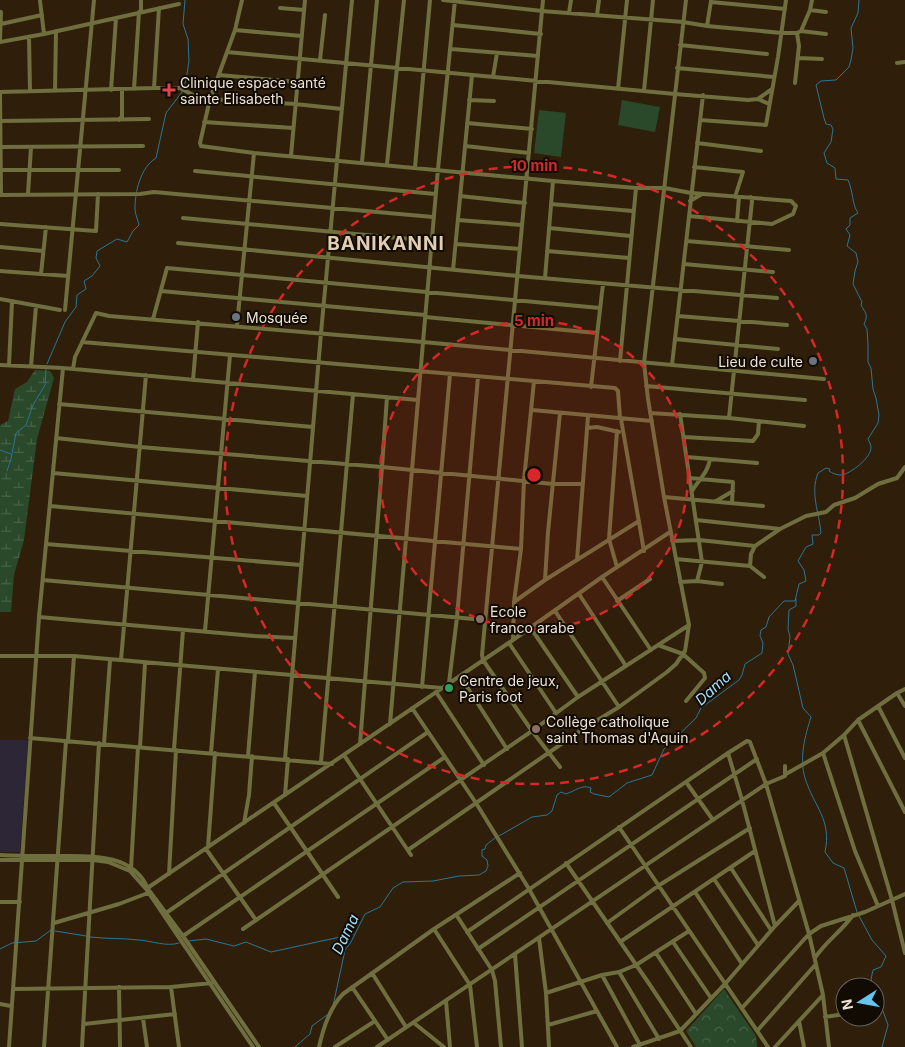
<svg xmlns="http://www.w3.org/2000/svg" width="905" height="1047" font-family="Inter,sans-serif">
  <defs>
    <pattern id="wetland-marsh" width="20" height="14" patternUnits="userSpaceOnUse" patternTransform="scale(1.25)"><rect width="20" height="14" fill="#2a482a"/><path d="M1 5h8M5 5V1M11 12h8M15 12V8" fill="none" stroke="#496248"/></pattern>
    <pattern id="park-crowns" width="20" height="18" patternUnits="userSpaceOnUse" patternTransform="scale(1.25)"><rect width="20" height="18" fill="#2a482a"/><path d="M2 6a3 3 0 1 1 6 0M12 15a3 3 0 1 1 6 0" fill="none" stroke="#496248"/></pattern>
  </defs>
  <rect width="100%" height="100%" fill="#2f1f0a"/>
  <!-- medical -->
  <path fill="#2d2636" d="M0,740H28L20,852H0Z"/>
  <!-- wetland -->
  <path fill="url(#wetland-marsh)" d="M35,370L50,371L54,378L37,439L24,540L14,575L11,612H0V425L8,421L15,389L27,382Z"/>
  <!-- park -->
  <path fill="url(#park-crowns)" d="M724,989L756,1036L757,1047H696L686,1031Z"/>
  <!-- pitch -->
  <path fill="#2a482a" d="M622,100L660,107L655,132L618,125Z
    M539,110L566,113L561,157L534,153Z"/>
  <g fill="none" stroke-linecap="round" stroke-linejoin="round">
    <!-- stream -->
    <path stroke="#2a7696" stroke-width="1" d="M47,364L65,322L76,307L77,295L86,289L84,281L92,276L100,266L96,258L97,251L117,239L127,242L133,231L139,225C138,220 135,214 135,209C135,192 140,168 156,158L166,113L182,92L186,80L189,61L188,39L183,24L185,0
      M0,450L11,454
      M7,471L11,459L16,433L26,425L33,405L45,385L46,369
      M796,599V606L789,610L788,629L790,637L788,654L793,665L803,708L811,717C805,736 799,758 805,778C814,807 832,819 825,852L833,863L844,868L857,912
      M499,836L532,817L547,815L552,811L557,795L561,792L566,794C575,791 582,784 591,788L590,792L594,794L609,797L627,783L652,775L664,749L696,718L701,708L739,680L742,675L745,664L762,653L763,643L760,636L761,630L766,627L769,617L784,601H795L799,584L806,581L804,570L798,561L806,547L813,544L812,535H819L821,533C819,512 810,493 818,473L826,468L830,469L829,471C832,473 836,475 840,475C850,475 872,457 871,447C871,445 869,441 868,439L878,423L879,415L876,398L873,389L871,368L868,362V344L867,329L864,324C869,314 865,313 861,305L862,302L853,284L855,271L858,262L856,253L847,246L850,235L846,229L850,225V218L858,213C852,205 853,190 848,180L836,179L835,168L827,163L824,153L831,142L833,129L831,125L826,124L824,118L816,85L821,81L836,80L849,67L851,60L853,48L851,28L858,13L859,0
      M859,916L872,940L886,956L881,967L873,970L871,979L874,987
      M55,931L86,936
      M90,937C107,939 123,938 139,940C152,941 167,947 179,943
      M189,941L206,939L234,946L246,942L271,952L354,934
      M0,949L12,943L36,941L51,930
      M875,989L888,1025L882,1047
      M333,1006L345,950L351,942L365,914L380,907L393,888L403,882L433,881L459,876L479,875L486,871L488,866L487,860L482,856V850L485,849L486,845L495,838
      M295,1047L310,1034L312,1026L327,1015"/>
    <!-- minor -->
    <path stroke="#6e6e3f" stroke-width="4" d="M141,0V12
      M242,0L235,30L210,99L200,143L201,146L254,153L553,181L636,188H665L691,193L791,201L796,206L793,214L772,224L689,216
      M443,0L542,11L683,22L707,26L782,33H797L801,31L826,34
      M543,0L482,655L483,660L532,731L560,767
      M40,1L44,34
      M711,2L785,9
      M280,8L304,10
      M810,10L826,12
      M569,13L571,0
      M597,15L599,0
      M1,24L42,15
      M453,25L541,34
      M707,26L711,1
      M235,30L302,36
      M801,31L810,10L812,0
      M29,37L30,91
      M0,39L1,12
      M0,42L44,34L179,4
      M680,45L767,54
      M451,49L538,56
      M227,52L675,94L748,100L758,99L769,104
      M799,58L822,59
      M320,60L325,15
      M897,63L905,62
      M677,68L774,77
      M219,75L297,82
      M493,77L497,53
      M795,83L799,46L797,33
      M154,88L159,8
      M134,89L139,12
      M618,89L627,0
      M111,90L116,18
      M55,91L56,31
      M644,91L653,0
      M0,92L154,88H180L193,95L210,99L295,104L342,109
      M0,93L1,195
      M758,99L772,89
      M469,100L494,101
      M119,120L122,116V90
      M700,120L766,125L778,57L786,0
      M1,121L149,119
      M204,122L293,128
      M467,123L532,129
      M697,143L761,151
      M465,146L529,153
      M1,147L143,146
      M291,156L305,0
      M362,162L377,0
      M387,164L404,0
      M415,167L430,0
      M694,167L743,172L735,197
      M1,170H119
      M195,171L435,194
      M28,194L31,147
      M0,195L140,194L154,192L433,217
      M460,196L525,203
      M690,201L702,194
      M551,204L633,211
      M183,218L431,241
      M458,220L522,225
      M737,221L739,197
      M0,224L96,231L98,194
      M549,228L631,236
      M687,241L789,250
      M178,243L518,276L777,298
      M456,244L520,249
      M0,247L43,251
      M547,251L629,258
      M684,264L773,272
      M453,270L472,75
      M0,271L68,276
      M41,274L46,227
      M545,278L553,181
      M161,291L425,315
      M0,299L60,310
      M65,310L94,0
      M678,316L787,325
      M425,317L597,333
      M153,319L167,268L600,308
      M237,325L254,153
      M675,339L778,349
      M82,342L615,388L618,391L620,418
      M620,361L636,188
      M0,365L63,368L418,400
      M9,365L12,302
      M672,365L703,95
      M31,366L36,306
      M73,369L75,357L96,313L109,316L423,342L824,379
      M193,380L198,322
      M646,386L805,400
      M591,387L603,284
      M387,397L382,467L553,484H582
      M59,404L313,427
      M532,410L652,421
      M650,413L729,418L804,426
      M680,414L702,562L697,581
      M729,418L752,201L751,197
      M621,419L644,551
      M587,428L597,427L619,432
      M617,431L609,539L617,567
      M684,437L753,441L758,434L759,421
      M56,438L140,447L382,467L360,744
      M687,457L757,463
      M53,473L307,496
      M690,478L733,482L732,503
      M692,491C699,479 708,473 710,459
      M664,497L763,506
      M716,501L733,491
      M50,506L521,549
      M696,520L780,529
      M672,541L699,540L755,546
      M46,544L301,565
      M676,559L750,566L764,577
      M577,560L588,416
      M750,566L751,554L755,546L780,529L806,516L826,512L834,505L855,498L878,484L897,478L905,467
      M602,577L651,650
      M43,580L485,620
      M545,580L548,532L560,413
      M680,582L697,581L722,584
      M579,594L626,666
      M617,601L650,579
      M514,602L545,580L639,521
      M555,611L619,707
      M39,617L254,636L294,638
      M530,627L578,697
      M205,631L230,355
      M513,640L514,602L521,549L524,480L534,381
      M509,643L556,713
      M658,645L683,654L704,673L705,678L686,701
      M0,656H74L442,688
      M121,660L146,375
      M460,676L507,749
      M449,683L457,617L478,377
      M422,687L450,374
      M436,692L484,765
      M897,693L905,706
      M878,706L905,758
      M412,708L476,803L529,889L617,1047
      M858,720L905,812
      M390,724L438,169L455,0
      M844,735L892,900L905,953
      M30,738L332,764
      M68,741L74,656
      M104,744L110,660
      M140,747L145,663
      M174,749L183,630
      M211,753L218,669
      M728,753L742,800L775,926
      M823,753L855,851L878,906
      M344,755L411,855
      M248,756L255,672
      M285,759L321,333L352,0
      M321,762L353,394
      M786,774L823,753L844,735L858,720L897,693L905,689
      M686,782L713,820
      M285,795L288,759
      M274,803L338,897
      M244,823L249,795L252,756
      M619,827L768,1047
      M208,847L215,753
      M206,849L256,920
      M408,850L583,729L619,707L667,672L676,664L685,651L689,625L664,497L648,399L644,363L686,0
      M0,855C18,856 37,856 55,856C88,856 133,852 148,889L183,936L259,1047
      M0,860H93L108,862L130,871L146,889L253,1047
      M566,863L650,985L691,1047
      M131,868L138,747
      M731,868L771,930
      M169,874L176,750
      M714,879L758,945
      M146,889L513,640L602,577L670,532
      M695,892L742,964
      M0,902H20
      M166,913L428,732
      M457,916L492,970L495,981L501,1047
      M54,923L119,904L148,893
      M607,923L658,886L750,828
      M243,929L532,731L578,697L689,625
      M434,929L470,985L477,1047
      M467,932L728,753L747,741L750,742L766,784L809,934L823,995L829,1047
      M183,936L445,757
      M539,938L546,993L549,1047
      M620,942L755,851
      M673,942L711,998
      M478,949L757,759
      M656,953L696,1014
      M515,954L522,1047
      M815,958C825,942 842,931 853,915
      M619,972L659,1039
      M372,973L406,1027
      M602,975L640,1045
      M119,987L120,1047
      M171,987L179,1047
      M352,987L388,1040
      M14,989L171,987L212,983
      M546,993L602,975L619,972L636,965L689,931
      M446,1001L450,1047
      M0,1004L11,1006
      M742,1008L809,934L821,926L865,912L905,894
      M825,1017L845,1014
      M143,1018L147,1047
      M799,1021L804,1047
      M414,1023L444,1047
      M84,1024L175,1014
      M548,1025L597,1011
      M757,1031L816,964
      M9,1047L39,617L63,368
      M44,1047L66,741
      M82,1047L99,743
      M319,1047C323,1029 330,1007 343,994L434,929L520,873
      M335,1047L375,1021
      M377,1047L766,784L785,776V766
      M633,1047L680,1031L725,984L775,926L799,901
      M775,1047L823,995"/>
  </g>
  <!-- distance rings -->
  <circle cx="534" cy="475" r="154" fill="#d62828" fill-opacity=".12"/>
  <g fill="none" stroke="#d62828" stroke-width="2.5" stroke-dasharray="9 6">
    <circle cx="534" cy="475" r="154"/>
    <circle cx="534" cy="475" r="309"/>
  </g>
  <!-- markers -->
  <path fill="#e0444e" stroke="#110b04" stroke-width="2" d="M166.5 82.5h5v5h5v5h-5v5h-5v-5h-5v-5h5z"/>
  <g fill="#6b7280" stroke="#110b04" stroke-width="2">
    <circle cx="236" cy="317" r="5"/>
    <circle cx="813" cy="361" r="5"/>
  </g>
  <g fill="#8d6e63" stroke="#110b04" stroke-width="2">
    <circle cx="480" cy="619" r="5"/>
    <circle cx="536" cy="729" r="5"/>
  </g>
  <circle fill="#2e9e5b" stroke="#110b04" stroke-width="2" cx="449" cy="688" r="5"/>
  <g text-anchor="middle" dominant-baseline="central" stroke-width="4" stroke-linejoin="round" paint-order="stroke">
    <!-- poi labels -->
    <g font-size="14" fill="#ede3d6" stroke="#110b04" text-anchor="start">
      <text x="180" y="82">Clinique espace santé<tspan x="180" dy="16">sainte Elisabeth</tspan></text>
      <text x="246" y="317">Mosquée</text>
      <text x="803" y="361" text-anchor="end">Lieu de culte</text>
      <text x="490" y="611">Ecole<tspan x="490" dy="16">franco arabe</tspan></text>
      <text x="459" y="680">Centre de jeux,<tspan x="459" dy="16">Paris foot</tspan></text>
      <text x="546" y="721">Collège catholique<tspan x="546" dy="16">saint Thomas d'Aquin</tspan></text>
    </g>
    <!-- water labels -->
    <g font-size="15" font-style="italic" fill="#a2dcf8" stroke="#110b04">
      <text transform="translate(713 688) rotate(-42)">Dama</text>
      <text transform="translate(345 934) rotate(-64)">Dama</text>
    </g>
    <!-- district labels -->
    <g font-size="19" font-weight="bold" letter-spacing="1" fill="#e1cdb3" stroke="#110b04">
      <text x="386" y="243">BANIKANNI</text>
    </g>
  </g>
  <circle cx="534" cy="475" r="8" fill="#d62828" stroke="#110b04" stroke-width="2.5"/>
  <g font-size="15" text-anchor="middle" font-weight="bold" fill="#d62828" stroke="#110b04" stroke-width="4" stroke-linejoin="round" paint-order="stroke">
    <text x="534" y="171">10 min</text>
    <text x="534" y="326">5 min</text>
  </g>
  <!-- north arrow -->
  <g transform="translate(860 1002) rotate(259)"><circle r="24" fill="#110b04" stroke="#696158"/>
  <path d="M0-4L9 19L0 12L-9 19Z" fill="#65c5ef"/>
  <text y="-8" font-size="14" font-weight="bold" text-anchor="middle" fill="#ede3d6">N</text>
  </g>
</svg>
